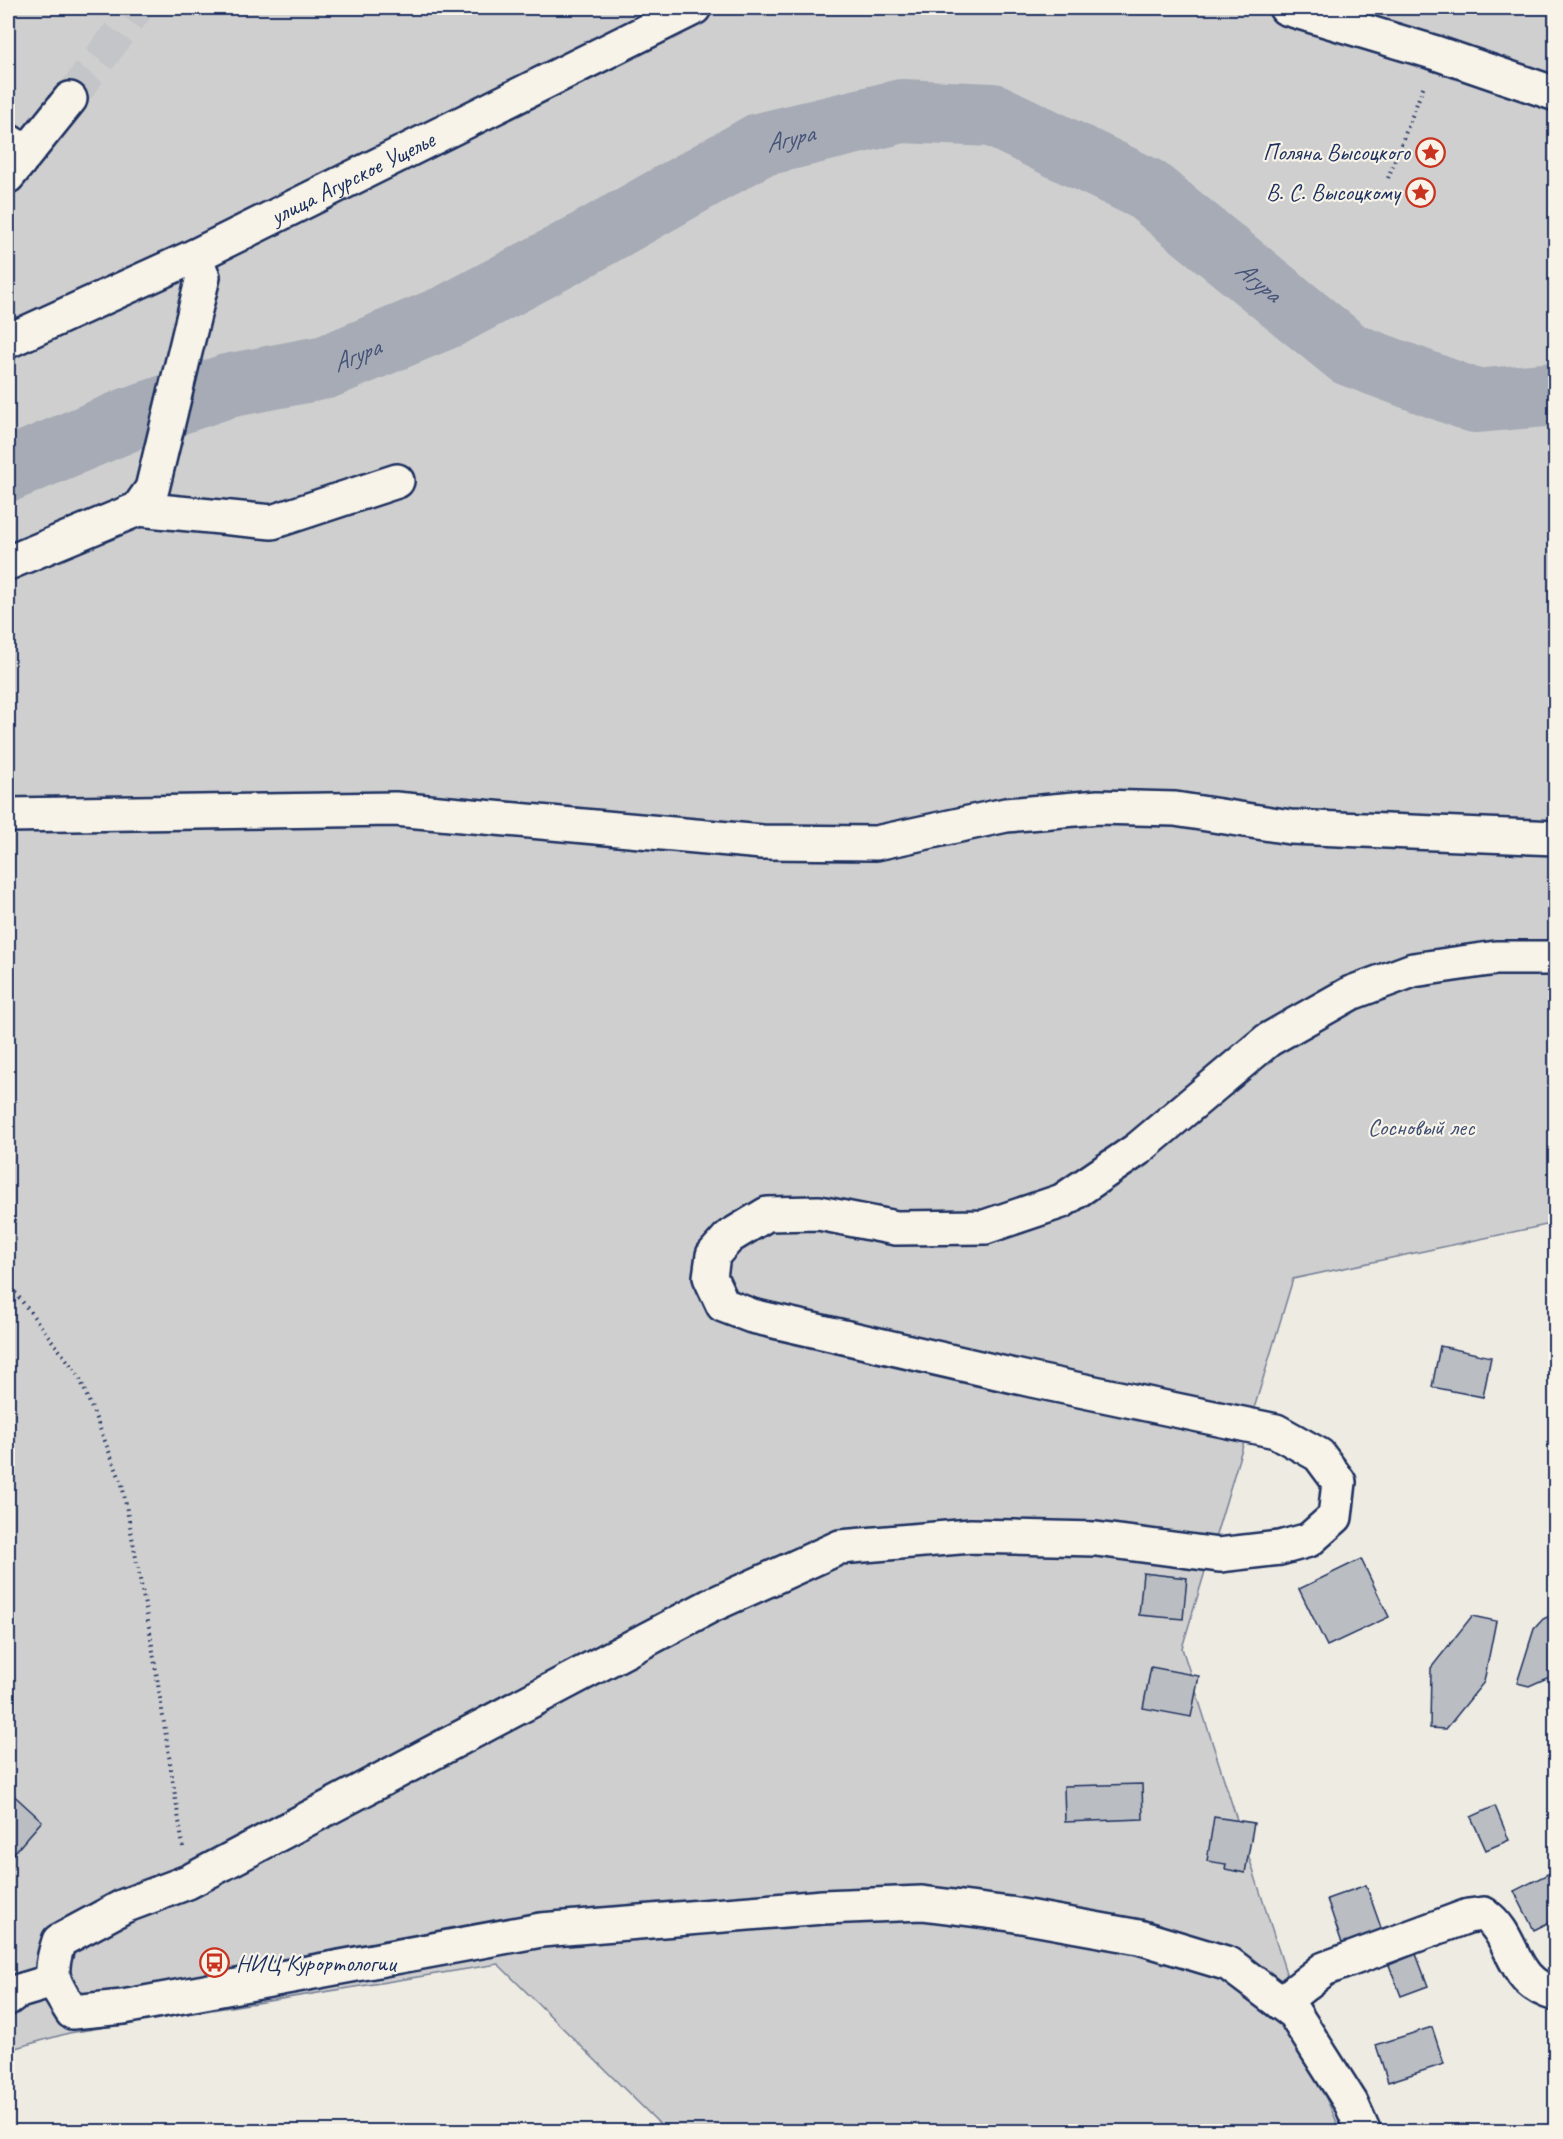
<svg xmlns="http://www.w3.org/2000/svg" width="1563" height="2139" font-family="Caveat,sans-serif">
  <rect width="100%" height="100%" fill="#eeebe2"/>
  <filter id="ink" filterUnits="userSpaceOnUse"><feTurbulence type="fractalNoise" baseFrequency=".0167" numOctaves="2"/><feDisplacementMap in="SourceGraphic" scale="12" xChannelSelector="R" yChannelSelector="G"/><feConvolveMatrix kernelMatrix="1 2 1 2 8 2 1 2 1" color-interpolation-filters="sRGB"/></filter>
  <g filter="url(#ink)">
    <!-- green -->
    <path fill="#cfcfcf" stroke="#757f96" stroke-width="1.5" d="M8,8H1555V1226L1546,1225L1293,1279L1182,1648L1326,2098L1341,2131H667L498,1964L69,2033L8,2050Z"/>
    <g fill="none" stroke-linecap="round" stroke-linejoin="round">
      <!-- river -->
      <path stroke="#a6abb5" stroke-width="64" id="s1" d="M8,470L130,419L227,386L326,367L449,316L577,248L759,145L902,111L993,115L1146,189L1349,354L1475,401L1556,394"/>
    </g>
    <!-- building -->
    <path fill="#babdc2" stroke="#1b2f5e" stroke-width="1.5" d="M1440,1346L1491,1357L1483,1397L1432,1387Z
      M1361,1559L1389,1617L1327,1646L1299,1589Z
      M1143,1573L1187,1578L1183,1619L1139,1615Z
      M1556,1613V1674L1529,1686L1517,1683L1534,1629L1543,1619Z
      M1472,1616L1496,1621L1484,1682L1446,1729L1430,1728L1431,1668Z
      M1151,1667L1199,1676L1191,1717L1143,1708Z
      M1142,1784L1143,1819L1065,1822L1064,1786Z
      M8,1790L42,1821L8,1860Z
      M1495,1806L1509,1840L1486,1850L1471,1817Z
      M1214,1817L1254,1823L1245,1873L1225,1869L1226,1864L1207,1861Z
      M1556,1870V1919L1534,1930L1514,1891Z
      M1366,1885L1386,1942L1346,1955L1327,1899Z
      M1416,1954L1428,1986L1401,1996L1389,1965Z
      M1432,2027L1444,2064L1388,2082L1376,2045Z"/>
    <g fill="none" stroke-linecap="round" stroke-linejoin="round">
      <!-- highway-tunnel -->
      <path stroke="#c4c5c8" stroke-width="33" stroke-dasharray="33 16" stroke-linecap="butt" d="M70,99L137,8"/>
      <defs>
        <g id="minor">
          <path d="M1286,8L1436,53L1556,94"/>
          <path d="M8,141L26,152"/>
          <path id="s2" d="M8,341L195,256L694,8"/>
          <path d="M138,509L272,522L397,481"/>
          <path d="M8,563L138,509L152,489L203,277L195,256"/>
          <path d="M8,815L395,809L762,842L876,843L1006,815L1098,807L1175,809L1290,827L1556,838"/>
          <path d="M8,1998L16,1992L53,1981"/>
          <path d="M1281,2003L1324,1969L1468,1916L1484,1914C1517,1937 1508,1982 1556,1994"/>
          <path d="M1364,2132L1351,2103L1294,2013L1229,1964L1139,1937L1010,1914L922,1903L823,1907L541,1930L123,2007L72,2012C53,1981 47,1977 59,1941L124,1906L188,1882L710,1606L840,1547L971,1536L1096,1539L1219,1555L1280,1548L1309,1540L1335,1517L1339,1482L1319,1455L1276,1431L1032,1380L752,1316L723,1305L710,1277L713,1255L729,1237L767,1214L819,1213L896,1228L985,1227L1062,1201L1138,1149L1268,1040L1351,993L1413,970L1496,958H1556"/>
        </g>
        <path id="highway" d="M8,176L70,99"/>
      </defs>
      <!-- minor casing -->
      <use href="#minor" stroke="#1b2f5e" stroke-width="38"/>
      <!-- highway casing -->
      <use href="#highway" stroke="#1b2f5e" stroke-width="38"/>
      <!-- path -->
      <path stroke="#1b2f5e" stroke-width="4" stroke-dasharray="1.5 4.5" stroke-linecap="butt" d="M1388,178L1424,85
        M8,1283L79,1376L122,1484L150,1632L183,1847"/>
      <!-- minor -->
      <use href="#minor" stroke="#f7f3e8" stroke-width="33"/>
      <!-- highway -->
      <use href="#highway" stroke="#f7f3e8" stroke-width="33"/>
    </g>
  </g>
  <!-- icons -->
  <defs>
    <symbol id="sight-ring" viewBox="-11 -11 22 22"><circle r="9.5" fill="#f7f3e8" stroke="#c8321e" stroke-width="1.5"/><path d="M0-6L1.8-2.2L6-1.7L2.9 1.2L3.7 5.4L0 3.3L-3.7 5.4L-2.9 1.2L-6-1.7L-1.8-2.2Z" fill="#c8321e"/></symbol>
    <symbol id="bus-ring" viewBox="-11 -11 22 22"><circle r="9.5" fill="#f7f3e8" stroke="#c8321e" stroke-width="1.5"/><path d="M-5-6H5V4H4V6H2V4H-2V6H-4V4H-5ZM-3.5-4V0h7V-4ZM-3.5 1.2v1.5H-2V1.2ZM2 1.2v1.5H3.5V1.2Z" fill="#c8321e"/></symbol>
  </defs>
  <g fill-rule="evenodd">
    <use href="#sight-ring" x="1414" y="136" width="33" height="33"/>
    <use href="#sight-ring" x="1404" y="176" width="33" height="33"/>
    <use href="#bus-ring" x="198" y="1946" width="33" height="33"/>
  </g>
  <g text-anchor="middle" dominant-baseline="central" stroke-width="4.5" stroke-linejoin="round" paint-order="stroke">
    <!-- poi labels -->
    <g font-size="24" fill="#1b2f5e" stroke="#f7f3e8" text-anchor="end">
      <text x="1410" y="152">Поляна Высоцкого</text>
      <text x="1400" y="192">В. С. Высоцкому</text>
      <text x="236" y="1963" text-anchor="start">НИЦ Курортологии</text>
    </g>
    <!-- street labels -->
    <g font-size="24" fill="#1b2f5e" stroke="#f7f3e8">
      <text stroke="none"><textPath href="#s2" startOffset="381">улица Агурское Ущелье</textPath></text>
    </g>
    <!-- park labels -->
    <g font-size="24" fill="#3f4f75" stroke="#f7f3e8">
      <text x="1421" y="1127">Сосновый лес</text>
    </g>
    <!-- water labels -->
    <g font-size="26" font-style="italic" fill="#455478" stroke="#f7f3e8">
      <text stroke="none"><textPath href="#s1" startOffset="854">Агура</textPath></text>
      <text stroke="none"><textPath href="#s1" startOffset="1376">Агура</textPath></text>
      <text stroke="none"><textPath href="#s1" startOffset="368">Агура</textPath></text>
    </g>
  </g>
  <!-- margin -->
  <rect width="1563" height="2139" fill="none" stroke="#f7f3e8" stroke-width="30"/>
  <rect x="15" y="15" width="1533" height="2109" fill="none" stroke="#1b2f5e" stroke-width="2" filter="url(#ink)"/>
</svg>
